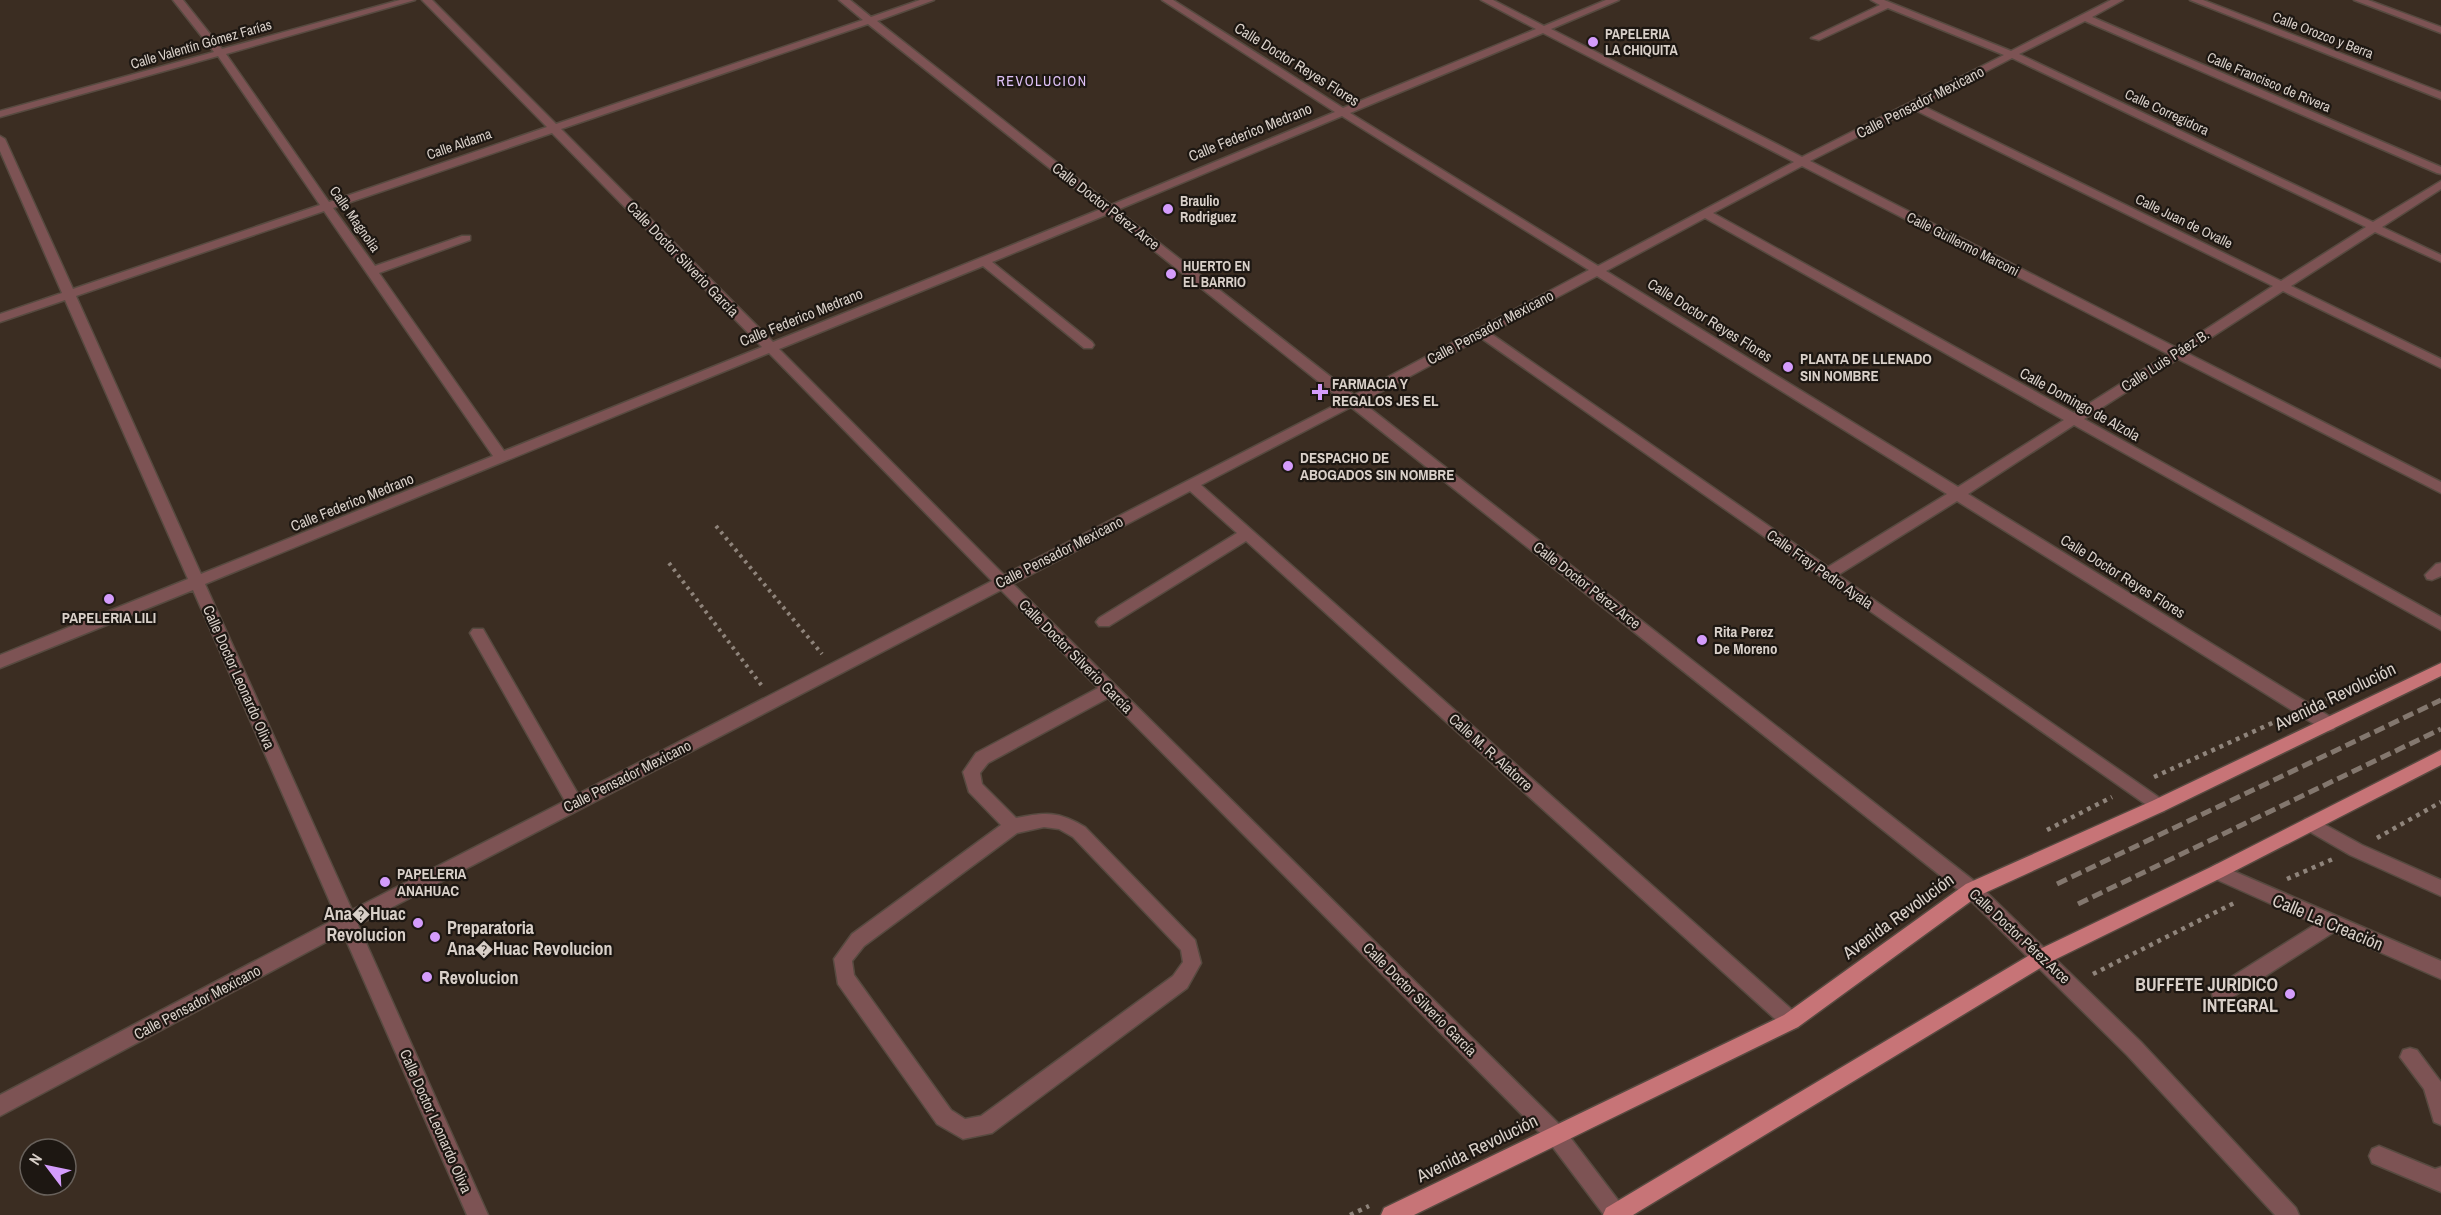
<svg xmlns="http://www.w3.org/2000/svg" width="2441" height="1215" font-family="'Archivo Narrow',sans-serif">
  <rect width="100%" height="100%" fill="#3b2d22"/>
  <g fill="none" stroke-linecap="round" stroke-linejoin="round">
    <defs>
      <path id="minor" d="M173,0H183L222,49L400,0H415L226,54L329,202L547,127L422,0H432L556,124L863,20L839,0H850L871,17L920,0H934L877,21L1111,205L1335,112L1162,0H1173L1343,108L1536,29L1481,0H1493L1544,26L1606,0H1619L1551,29L1802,157L2004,55L1888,8L1819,40L1811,38L1880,5L1871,0H1884L2011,51L2111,0H2123L2092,17L2441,167V174L2437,173L2085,21L2019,54L2373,222L2441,181V189L2382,227L2441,255V262L2375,232L2291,286L2441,359V368L2283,291L2187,353L2441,482V493L2178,359L2084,419L2441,617V630L2074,425L1968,494L2334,719L2336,724L2334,729L2328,731L2322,729L1957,501L1838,575L2164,801L2166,806L2164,811L2158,813L1481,338L1362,402L1978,884L2141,1042L2296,1208L2299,1215H2275L2127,1055L1966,896L1351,407L1201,485L1798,1015L1801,1021L1798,1027L1791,1030L1784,1027L1246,541L1109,626H1099L1096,622L1099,618L1237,533L1190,491L1013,584L1563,1128L1624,1208L1627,1215H1604L1549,1142L1108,698L988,763L980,773L982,784L1016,818C1046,812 1058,811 1085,827L1195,940L1201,963L1187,988L992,1133L963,1139L937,1124L838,984L834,959L852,934L1001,825L969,792L963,772L976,753L1098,688L1001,590L358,925L488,1215H467L343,933L0,1116V1095L337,918L193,590L0,668V655L188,579L65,300L0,322V314L62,293L0,151V136L5,139L73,289L320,205L218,56L0,117V111L214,52ZM868,24L1101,209L773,342L561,129ZM1543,33L1794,162L1598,266L1350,113ZM2012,58L2366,227L2281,281L1921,105ZM1913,109L2273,286L2177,348L1810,161ZM1342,116L1589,270L1354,395L1117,210ZM552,133L762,347L504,451L379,273L470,240V236H462L375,266L333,208ZM1802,166L2168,354L2074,413L1713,213ZM324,211L493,456L201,574L76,296ZM1108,214L1343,401L1004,575L779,349L983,266L1084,348H1092L1094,345L1092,342L992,262ZM1705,218L2064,420L1958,487L1606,271ZM1597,276L1947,494L1828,567L1490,333ZM769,353L992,581L578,794L483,629H473L470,633L565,801L352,910L205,584ZM1044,827L1059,829L1073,837L1181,950L1183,962L1173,976L981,1116L965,1119L951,1110L854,975L852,961L864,946L1017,833Z
        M2190,0H2203L2441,92V99Z
        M2354,0H2368L2441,27V33Z
        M2441,563V576L2432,580L2427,579L2425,575L2436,564Z
        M2311,817L2362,845L2441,880V896L2350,855L2305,829L2302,824L2305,819Z
        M2217,864L2441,961V979L2334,932L2228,1000L2221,1003L2214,1000L2212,994L2214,988L2316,924L2211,877L2208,872L2211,867Z
        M2410,1048L2417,1050L2441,1082V1125L2434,1122L2424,1089L2400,1057L2403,1050Z
        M2379,1146L2435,1169L2441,1167V1192L2372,1163L2369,1156L2372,1149Z"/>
      <path id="major" d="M2441,663V676L2164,811L1978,896L1798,1027L1414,1215H1381L1384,1208L1784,1015L1966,884L2152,801Z
        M2441,750V765L2223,877L2050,962L1633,1215H1603L1606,1208L2038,950L2211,867Z"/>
    </defs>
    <!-- minor casing -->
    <use href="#minor" stroke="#574a40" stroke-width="3"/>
    <!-- major casing -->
    <use href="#major" stroke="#574a40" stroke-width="3"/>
    <!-- path-far1 -->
    <path stroke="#8f847b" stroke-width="4" stroke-dasharray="3 4.5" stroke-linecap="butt" d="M716,526L822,654
      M669,563L762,686
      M2335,695L2342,692"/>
    <!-- path -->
    <path stroke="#8f847b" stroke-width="4.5" stroke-dasharray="4 5" stroke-linecap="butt" d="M2326,699L2339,694
      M2154,777L2281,719
      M2047,830L2112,797
      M2377,838L2441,802
      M2287,879L2333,859
      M2093,974L2234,903
      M1350,1215L1369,1206"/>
    <!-- minor -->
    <use href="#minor" fill="#7d5354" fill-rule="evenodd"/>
    <!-- major -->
    <use href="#major" fill="#c77477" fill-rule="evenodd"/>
    <!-- rail -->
    <path stroke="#83776e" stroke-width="5" stroke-dasharray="11 5" stroke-linecap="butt" d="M2057,884L2441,700
      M2078,904L2441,729"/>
  </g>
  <!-- markers -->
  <g fill="#d49cfc" stroke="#1d1712" stroke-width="2">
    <circle cx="1593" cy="42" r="6"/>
    <circle cx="1168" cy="209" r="6"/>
    <circle cx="1171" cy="274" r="6"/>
    <circle cx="1788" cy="367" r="6"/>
    <path d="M1317 383h6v6h6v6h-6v6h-6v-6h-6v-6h6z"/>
    <circle cx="1288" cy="466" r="6"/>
    <circle cx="109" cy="599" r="6"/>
    <circle cx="1702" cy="640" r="6"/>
    <circle cx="385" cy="882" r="6"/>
    <circle cx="418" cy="923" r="6"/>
    <circle cx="435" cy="937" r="6"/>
    <circle cx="427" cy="977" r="6"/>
    <circle cx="2290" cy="994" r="6"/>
  </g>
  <g text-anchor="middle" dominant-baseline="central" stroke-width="4.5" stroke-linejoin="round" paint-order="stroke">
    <!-- far-poi labels -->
    <g font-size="14" font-weight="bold" fill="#d9d0c9" stroke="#1d1712" text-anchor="start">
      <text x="1605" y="34">PAPELERIA<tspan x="1605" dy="16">LA CHIQUITA</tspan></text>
      <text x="1180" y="201">Braulio<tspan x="1180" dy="16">Rodriguez</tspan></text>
      <text x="1183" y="266">HUERTO EN<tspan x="1183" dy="16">EL BARRIO</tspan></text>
    </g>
    <!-- far-street labels -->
    <g font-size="14" fill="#d9d0c9" stroke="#1d1712">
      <text transform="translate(2323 35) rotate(21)">Calle Orozco y Berra</text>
      <text transform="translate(201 44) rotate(-16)">Calle Valentín Gómez Farías</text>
      <text transform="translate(2269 82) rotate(23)">Calle Francisco de Rivera</text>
      <text transform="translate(2167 112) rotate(25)">Calle Corregidora</text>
      <text transform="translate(459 144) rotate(-19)">Calle Aldama</text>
      <text transform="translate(355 219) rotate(55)">Calle Magnolia</text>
      <text transform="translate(2184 221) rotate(26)">Calle Juan de Ovalle</text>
      <text transform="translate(1963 244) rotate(27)">Calle Guillermo Marconi</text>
    </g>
    <!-- far-neighbourhood labels -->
    <g font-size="14" letter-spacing="1.5" fill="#e0c2f8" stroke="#1d1712">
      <text x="1042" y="81">REVOLUCION</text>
    </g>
    <!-- street labels -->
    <g font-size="15" fill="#d9d0c9" stroke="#1d1712">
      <text transform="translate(1297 64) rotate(32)">Calle Doctor Reyes Flores</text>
      <text transform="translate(1920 102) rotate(-27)">Calle Pensador Mexicano</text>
      <text transform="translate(1250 132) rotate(-22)">Calle Federico Medrano</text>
      <text transform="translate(1106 206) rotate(38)">Calle Doctor Pérez Arce</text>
      <text transform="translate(683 259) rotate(46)">Calle Doctor Silverio García</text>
      <text transform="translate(801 317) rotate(-22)">Calle Federico Medrano</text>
      <text transform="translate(1710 320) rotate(32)">Calle Doctor Reyes Flores</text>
      <text transform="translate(1490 327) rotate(-28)">Calle Pensador Mexicano</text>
      <text transform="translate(2165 360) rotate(-33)">Calle Luis Páez B.</text>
      <text transform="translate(2080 404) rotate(29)">Calle Domingo de Alzola</text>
      <text transform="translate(352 502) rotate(-22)">Calle Federico Medrano</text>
      <text transform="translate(1059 552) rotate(-27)">Calle Pensador Mexicano</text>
      <text transform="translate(1820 569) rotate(35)">Calle Fray Pedro Ayala</text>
      <text transform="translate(2123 576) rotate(32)">Calle Doctor Reyes Flores</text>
      <text transform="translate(1587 585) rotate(38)">Calle Doctor Pérez Arce</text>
      <text transform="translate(1076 656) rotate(45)">Calle Doctor Silverio García</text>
      <text transform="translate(239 677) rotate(66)">Calle Doctor Leonardo Oliva</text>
      <text transform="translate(1491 752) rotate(42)">Calle M. R. Alatorre</text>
      <text transform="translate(627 776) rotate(-27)">Calle Pensador Mexicano</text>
      <text transform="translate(2020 936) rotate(43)">Calle Doctor Pérez Arce</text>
      <text transform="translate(1420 999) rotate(45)">Calle Doctor Silverio García</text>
      <text transform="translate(197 1002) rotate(-28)">Calle Pensador Mexicano</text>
      <text transform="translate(436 1121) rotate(66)">Calle Doctor Leonardo Oliva</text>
    </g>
    <!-- poi labels -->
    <g font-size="15" font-weight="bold" fill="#d9d0c9" stroke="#1d1712" text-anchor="start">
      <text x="1800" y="358">PLANTA DE LLENADO<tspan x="1800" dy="17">SIN NOMBRE</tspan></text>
      <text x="1332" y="383">FARMACIA Y<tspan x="1332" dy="17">REGALOS JES EL</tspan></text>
      <text x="1300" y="457">DESPACHO DE<tspan x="1300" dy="17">ABOGADOS SIN NOMBRE</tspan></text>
      <text x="109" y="617" text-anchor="middle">PAPELERIA LILI</text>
      <text x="1714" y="631">Rita Perez<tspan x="1714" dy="17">De Moreno</tspan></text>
      <text x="397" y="873">PAPELERIA<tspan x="397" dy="17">ANAHUAC</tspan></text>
    </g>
    <!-- near-street labels -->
    <g font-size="18" fill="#d9d0c9" stroke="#1d1712">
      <text transform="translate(2335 696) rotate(-26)">Avenida Revolución</text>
      <text transform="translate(1898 916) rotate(-36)">Avenida Revolución</text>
      <text transform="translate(2328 922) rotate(23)">Calle La Creación</text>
      <text transform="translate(1477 1148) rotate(-26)">Avenida Revolución</text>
    </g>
    <!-- near-poi labels -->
    <g font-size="18" font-weight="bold" fill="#d9d0c9" stroke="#1d1712" text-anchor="end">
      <text x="406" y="913">Ana�Huac<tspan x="406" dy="21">Revolucion</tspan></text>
      <text x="447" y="927" text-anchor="start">Preparatoria<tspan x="447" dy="21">Ana�Huac Revolucion</tspan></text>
      <text x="439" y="977" text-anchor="start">Revolucion</text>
      <text x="2278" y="984">BUFFETE JURIDICO<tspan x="2278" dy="21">INTEGRAL</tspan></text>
    </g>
  </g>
  <!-- north arrow -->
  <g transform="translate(48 1167) rotate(302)"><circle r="28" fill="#1d1712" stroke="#68615b" stroke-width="1.5"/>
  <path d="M0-4.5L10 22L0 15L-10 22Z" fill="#d49cfc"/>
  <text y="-9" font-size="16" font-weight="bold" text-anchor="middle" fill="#d9d0c9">N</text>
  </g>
</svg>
